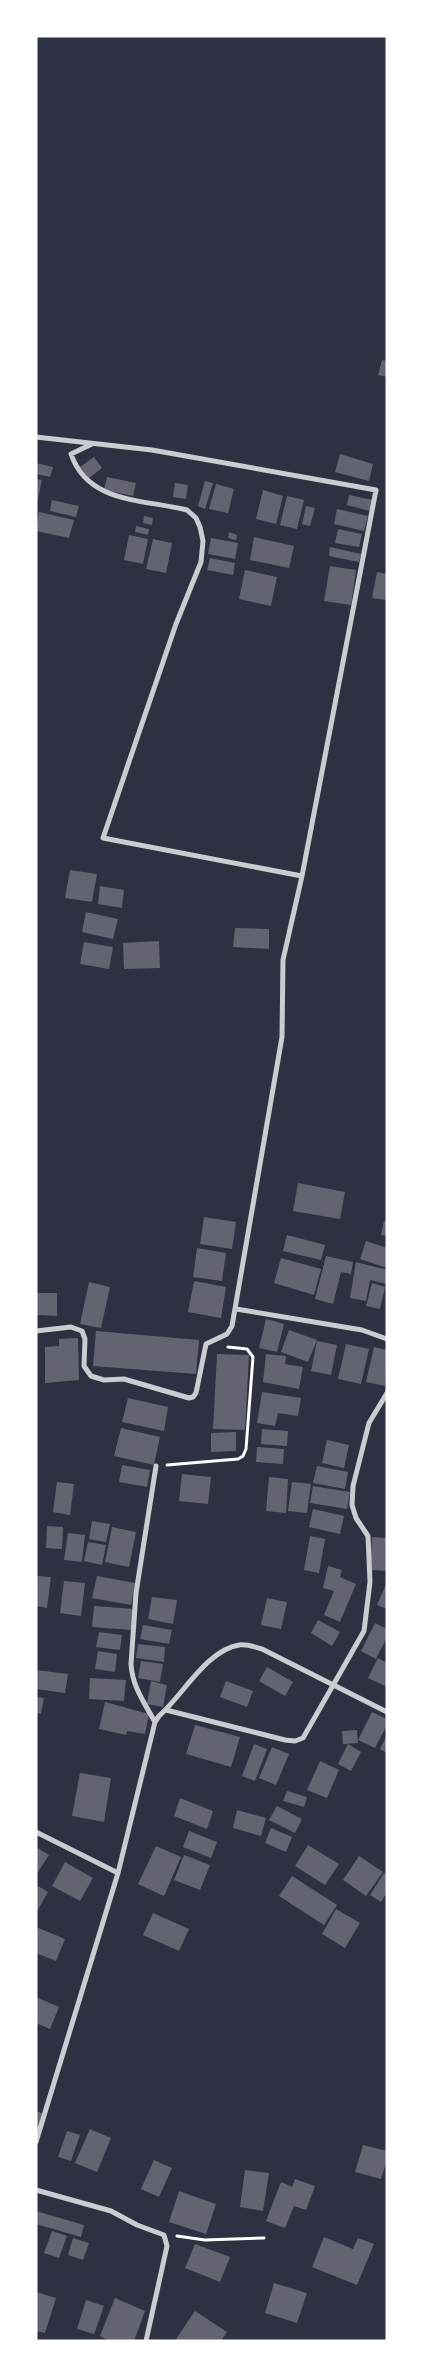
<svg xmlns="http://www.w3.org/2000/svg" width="423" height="2377" font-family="'DejaVu Sans',sans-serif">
  <rect width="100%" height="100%" fill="#2d3142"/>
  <!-- building -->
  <path fill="#626471" d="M382,360L387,361V377L378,375Z
    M340,454L373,464L369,481L335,472Z
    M94,457L102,468L89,478L80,467Z
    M36,463L53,467L50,477L36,474Z
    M107,477L136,483L133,496L104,490Z
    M36,479L42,480L37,503H36Z
    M205,481L213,483L205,509L198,506Z
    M175,483L188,485L186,499L173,497Z
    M216,484L234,489L228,513L209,509Z
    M263,490L283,496L276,524L256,519Z
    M349,495L373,500L370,511L347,505Z
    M287,496L304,500L297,529L280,525Z
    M52,500L79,506L76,517L50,511Z
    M306,506L315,508L310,526L302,524Z
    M337,509L368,516L364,531L334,524Z
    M39,512L74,520L69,538L36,531Z
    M144,516L153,518L152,525L143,523Z
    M136,526L149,529L148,535L135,532Z
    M338,529L362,534L359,547L335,543Z
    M229,532L237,535L236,540L228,538Z
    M129,535L148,539L143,564L124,560Z
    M254,537L294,546L289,568L250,560Z
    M211,538L238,543L235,559L208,554Z
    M153,539L172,543L166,573L146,569Z
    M330,547L361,554L359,562L329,556Z
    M210,558L235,563L233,575L207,570Z
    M330,566L356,570L351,605L324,601Z
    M245,570L277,577L271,606L239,599Z
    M377,572L387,574V600L372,598Z
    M70,870L97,874L92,902L65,898Z
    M100,886L124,890L122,908L98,904Z
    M86,912L118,919L113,939L82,932Z
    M235,928L269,929V949L233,947Z
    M159,941L160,968L124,969L123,943Z
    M84,942L113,947L109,969L80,964Z
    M298,1183L345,1192L340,1219L293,1211Z
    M204,1217L236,1222L232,1249L200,1244Z
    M384,1221L387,1222V1236L381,1235Z
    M287,1235L325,1245L321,1260L283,1251Z
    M366,1241L387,1248V1268L360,1259Z
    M197,1248L226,1253L222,1281L193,1277Z
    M326,1256L353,1262L351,1274L341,1272L333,1304L315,1299Z
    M281,1258L321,1269L314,1295L274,1283Z
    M356,1262L387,1270V1284L370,1280L366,1301L350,1298Z
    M194,1281L226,1287L221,1318L188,1312Z
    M89,1282L110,1287L101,1328L80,1324Z
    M372,1283L385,1287L380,1309L366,1306Z
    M36,1293H57V1316L36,1315Z
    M266,1319L284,1324L277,1352L259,1348Z
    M289,1330L317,1340L308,1362L281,1352Z
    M96,1331L199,1340L196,1374L93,1366Z
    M78,1338L79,1380L45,1383V1347L59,1346V1339Z
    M317,1341L337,1345L331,1375L311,1371Z
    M346,1344L369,1349L361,1384L338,1379Z
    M374,1347L387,1350L385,1386L366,1382Z
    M217,1354L249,1355L245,1430L213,1429Z
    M266,1354L286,1356L285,1364L303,1367L299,1389L263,1382Z
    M262,1392L301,1398L298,1416L278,1413L275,1426L257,1423Z
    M128,1398L168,1407L164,1431L122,1422Z
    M121,1428L160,1437L154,1465L114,1456Z
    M262,1429L288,1431L287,1446L261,1444Z
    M236,1432V1451L211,1452V1433Z
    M327,1440L349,1445L344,1468L322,1463Z
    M257,1447L284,1449L283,1464L256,1462Z
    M122,1465L150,1470L147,1487L119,1482Z
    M317,1466L348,1472L345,1489L313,1483Z
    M182,1474L211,1477L208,1504L179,1501Z
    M269,1477L288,1479L286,1513L266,1511Z
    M57,1482L74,1484L70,1515L53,1512Z
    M292,1482L311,1484L307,1513L288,1511Z
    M313,1486L350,1492L347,1509L310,1503Z
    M313,1509L344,1516L340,1534L309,1527Z
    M92,1521L110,1524L106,1542L89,1539Z
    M47,1526L63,1527L62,1549L46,1548Z
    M112,1527L136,1532L129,1567L105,1562Z
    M68,1533L85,1535L82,1562L64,1560Z
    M310,1536L325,1539L319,1573L304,1570Z
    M372,1537L387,1538V1571L370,1570Z
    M88,1542L106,1545L102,1565L84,1561Z
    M328,1566L342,1570L340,1577L356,1584L340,1622L324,1615L334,1591L323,1588Z
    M36,1576L51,1577L47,1608L36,1606Z
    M97,1576L135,1583L131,1605L92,1598Z
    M64,1581L85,1583L81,1616L60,1613Z
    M387,1582V1609L377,1605Z
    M152,1597L177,1600L173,1624L148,1619Z
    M267,1598L287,1602L281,1629L261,1625Z
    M94,1606L134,1609L132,1630L92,1627Z
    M318,1620L340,1632L332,1646L311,1633Z
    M375,1623L387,1629V1637L376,1659L361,1651Z
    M143,1625L172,1630L169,1644L140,1639Z
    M99,1632L122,1635L120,1650L96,1647Z
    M138,1644L165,1647L164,1662L136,1658Z
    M98,1651L117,1654L115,1672L95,1669Z
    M378,1658L387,1663V1687L368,1678Z
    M141,1661L163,1664L160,1682L138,1678Z
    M267,1667L293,1682L285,1696L259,1681Z
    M36,1670L68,1674L65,1693L36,1689Z
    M90,1678L126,1680L124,1701L89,1699Z
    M151,1681L167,1685L163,1707L147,1704Z
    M226,1681L253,1691L247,1707L220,1697Z
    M36,1697L44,1698L41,1714L36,1713Z
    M105,1702L149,1714L145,1734L127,1731L126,1735L99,1729Z
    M372,1712L387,1719V1725L375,1748L358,1740Z
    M195,1725L240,1737L231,1767L186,1754Z
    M357,1730L358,1743L343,1744L342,1731Z
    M387,1735V1753L380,1749Z
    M254,1744L267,1749L255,1781L242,1776Z
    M348,1744L361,1752L351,1771L338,1764Z
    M272,1747L289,1754L276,1785L259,1778Z
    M320,1761L339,1770L327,1798L307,1790Z
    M80,1773L111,1778L104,1822L72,1816Z
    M287,1791L307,1797L304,1807L283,1801Z
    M180,1798L213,1811L207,1829L174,1816Z
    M277,1806L302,1819L295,1833L269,1820Z
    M237,1810L266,1818L261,1836L233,1828Z
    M271,1828L292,1837L286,1852L265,1843Z
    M189,1831L217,1842L211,1858L183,1847Z
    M308,1845L339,1864L325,1885L295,1866Z
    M156,1846L181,1857L164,1896L138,1884Z
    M36,1847L49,1855L36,1875Z
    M184,1855L210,1865L200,1890L174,1880Z
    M359,1856L383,1872L366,1896L343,1880Z
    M65,1862L93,1878L80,1901L52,1886Z
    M384,1873L387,1875V1892L381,1902L370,1895Z
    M292,1876L337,1905L324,1925L279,1896Z
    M36,1885L48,1892L36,1913Z
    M336,1909L360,1923L345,1948L322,1934Z
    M153,1913L189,1929L179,1951L143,1935Z
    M36,1927L65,1939L56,1961L36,1953Z
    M36,1997L59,2007L50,2029L36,2023Z
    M36,2111L44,2114L36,2133Z
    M90,2129L111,2138L97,2172L75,2163Z
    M67,2131L80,2135L71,2161L58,2157Z
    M363,2145L387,2151V2160L381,2179L355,2172Z
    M154,2160L172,2168L159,2197L141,2189Z
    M245,2170L269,2173L263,2211L240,2207Z
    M295,2179L315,2186L306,2210L294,2206L285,2228L266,2221L281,2182L292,2187Z
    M179,2191L216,2204L206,2234L169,2222Z
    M36,2211L84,2225L81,2237L36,2224Z
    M52,2231L67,2236L59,2258L44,2253Z
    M324,2237L353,2249L358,2238L374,2244L357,2285L312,2267Z
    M73,2238L89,2243L83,2260L68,2255Z
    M195,2244L230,2257L220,2282L185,2268Z
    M274,2283L307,2293L297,2323L265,2313Z
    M36,2292L56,2298L45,2333L36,2331Z
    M115,2298L145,2311L134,2341H110L100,2336Z
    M86,2300L104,2306L94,2334L77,2329Z
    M195,2311L227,2332L221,2341H179L176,2339Z"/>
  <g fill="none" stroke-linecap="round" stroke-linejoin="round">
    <!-- path -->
    <path stroke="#fff" stroke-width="3" d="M167,1465L238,1459L243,1456L246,1449L253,1357L247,1349L228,1347
      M177,2236L205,2240L264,2238"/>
    <!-- minor -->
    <path stroke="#caccd0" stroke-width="5" d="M36,437L152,450L376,490L302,876L283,960L282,1037L232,1326L227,1334L206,1344L196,1393L193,1397L189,1398L124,1379L104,1380L91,1376L84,1366L85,1339L82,1331L71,1327L36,1331
      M92,444L71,454C88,504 144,499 187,510L196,518L200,527L203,541L201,562L176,624L103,838L302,876
      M236,1309L362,1330L387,1339
      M166,1710L285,1740L295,1741L303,1738L364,1631L370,1582L368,1536L356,1518L352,1505L353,1486L369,1423L387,1393
      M155,1722C145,1704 132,1686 131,1664L136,1593L156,1466
      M36,1832L118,1873
      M36,2142L118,1873L155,1722L159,1716C183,1695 207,1650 239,1645C247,1644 255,1647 262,1649L387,1712
      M36,2190L111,2211L137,2225L164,2235L167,2246L146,2341"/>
  </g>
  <!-- border -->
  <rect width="423" height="2377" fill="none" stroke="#ffffff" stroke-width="75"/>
</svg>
